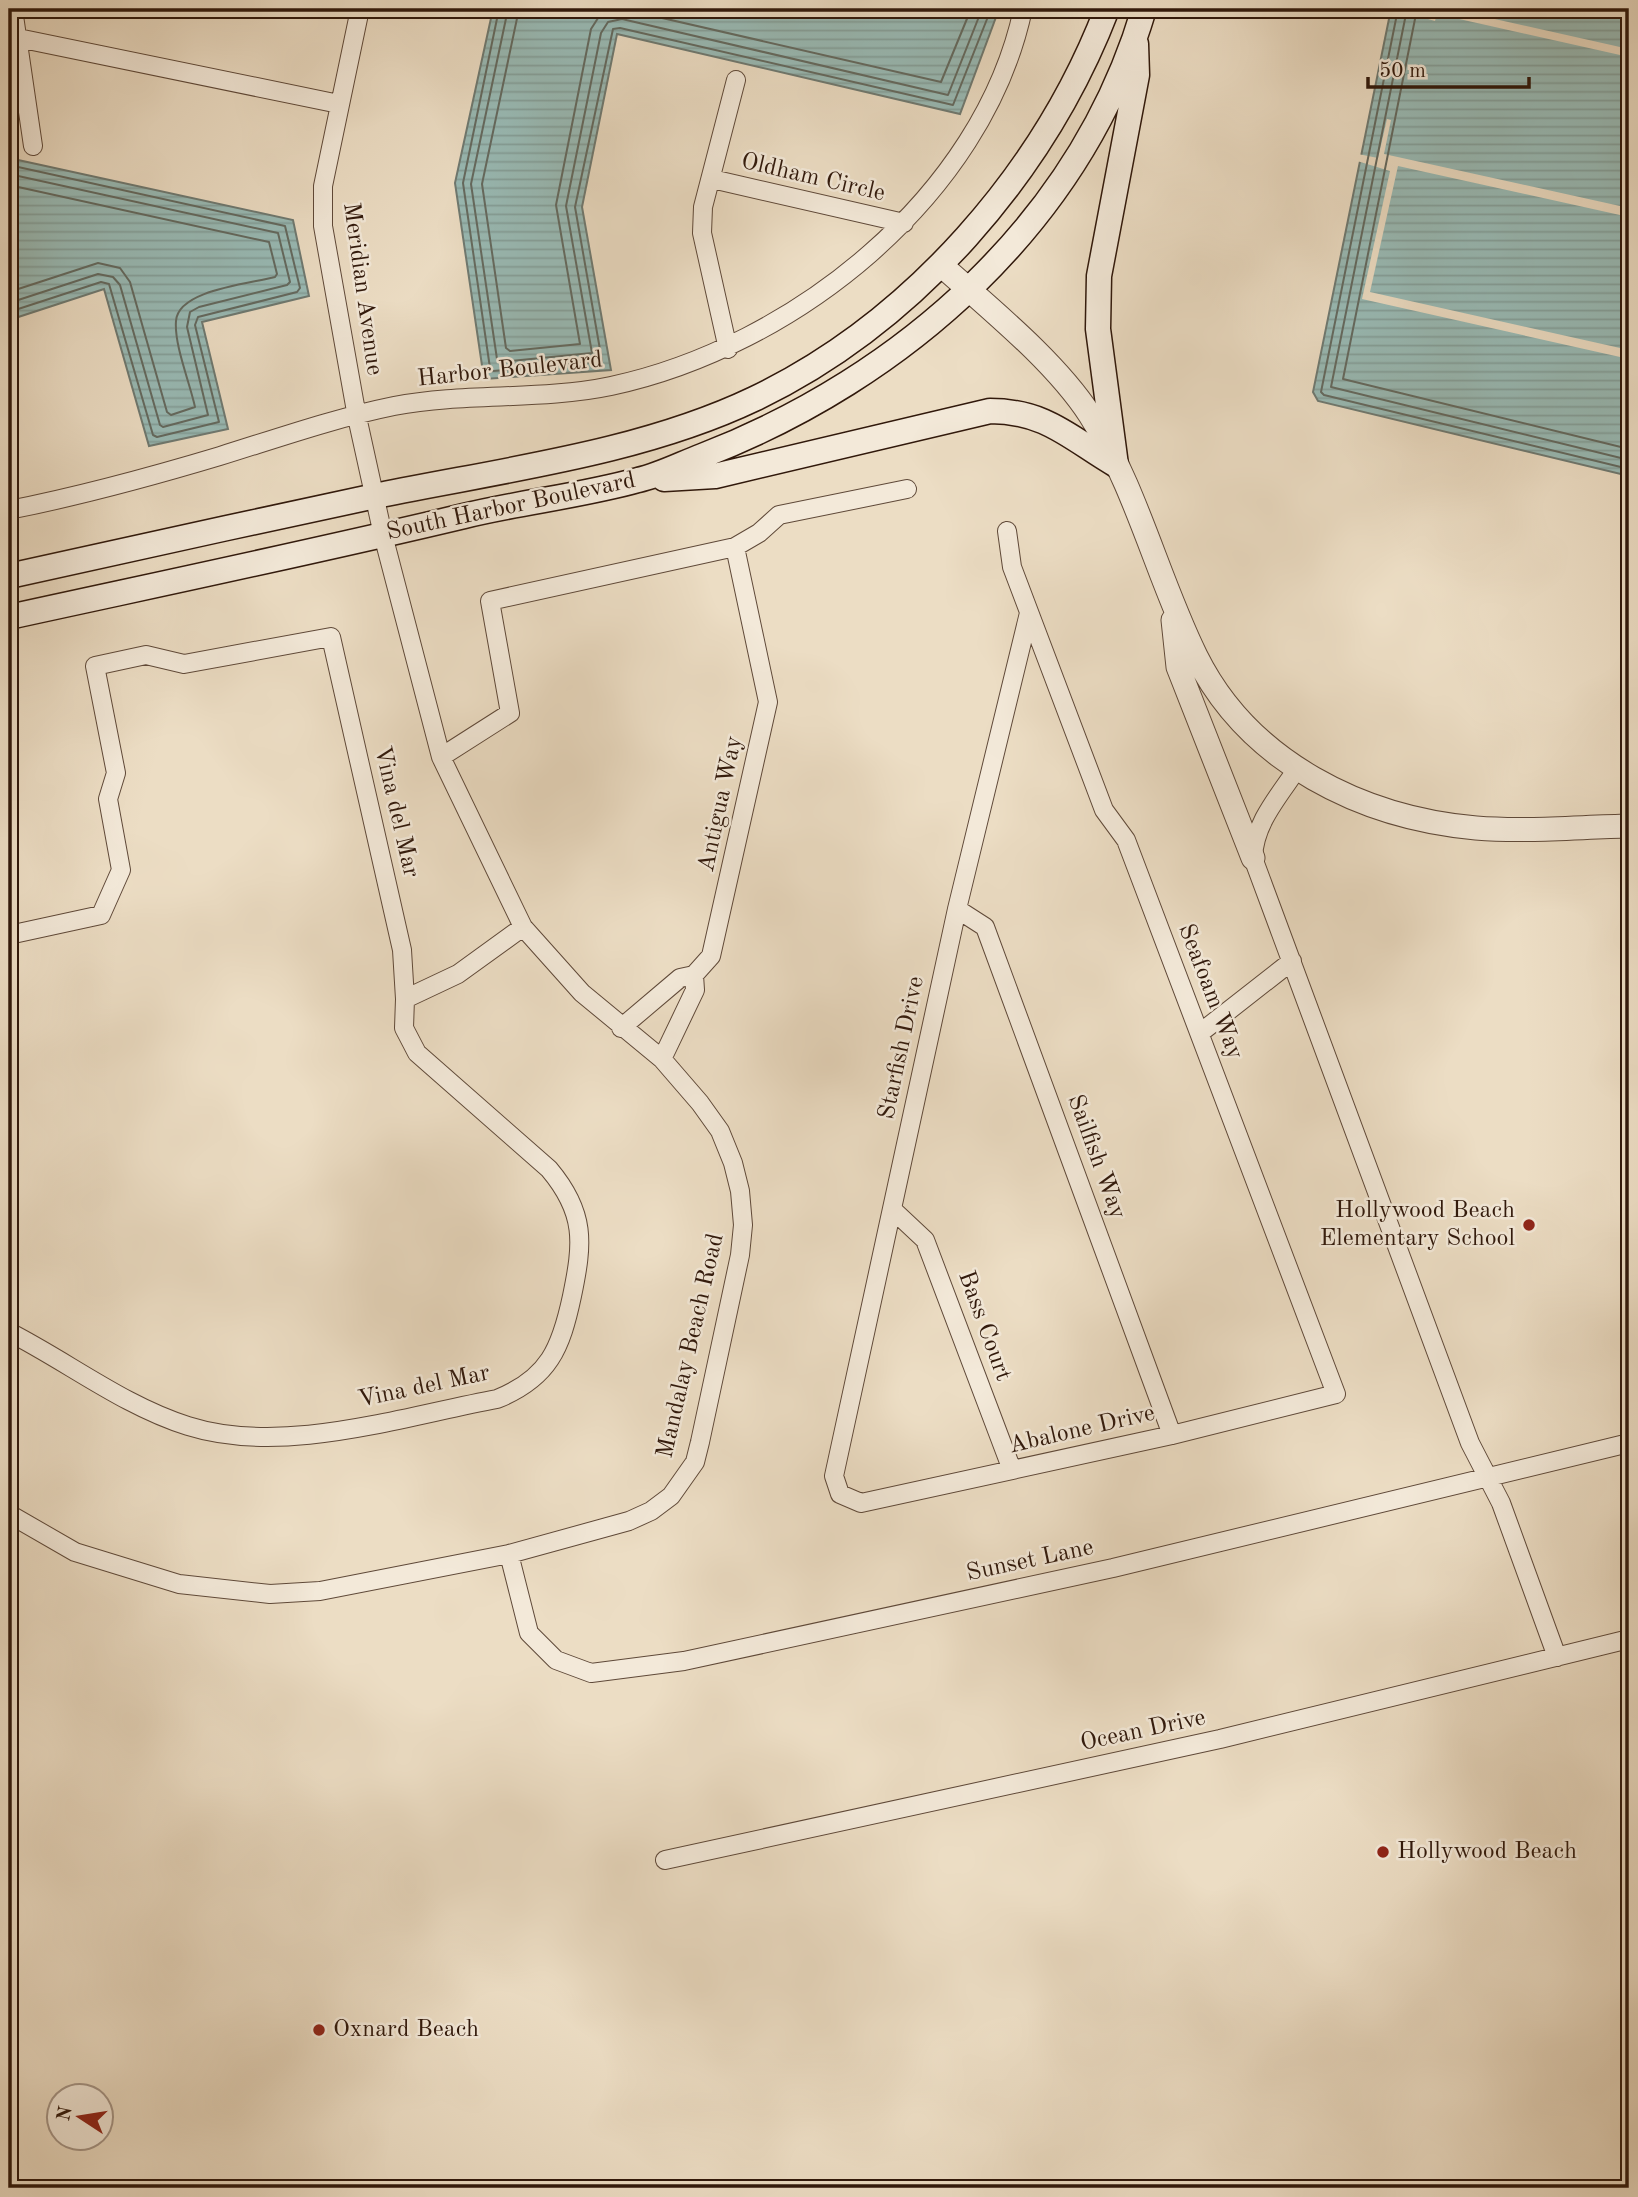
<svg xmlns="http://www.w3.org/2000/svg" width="1638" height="2197" font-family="'Old Standard TT',serif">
  <defs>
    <pattern id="water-rules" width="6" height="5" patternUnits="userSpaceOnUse" patternTransform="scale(1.75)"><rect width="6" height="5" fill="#99bbb6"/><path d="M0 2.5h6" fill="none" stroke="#84a09b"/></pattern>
  </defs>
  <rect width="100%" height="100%" fill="#ecddc4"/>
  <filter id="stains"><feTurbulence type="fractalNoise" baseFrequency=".00286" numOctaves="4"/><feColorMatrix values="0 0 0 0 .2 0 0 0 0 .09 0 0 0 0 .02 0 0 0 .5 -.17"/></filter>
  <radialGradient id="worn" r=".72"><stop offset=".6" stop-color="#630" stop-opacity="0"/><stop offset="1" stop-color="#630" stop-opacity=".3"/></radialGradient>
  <!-- water -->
  <path fill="url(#water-rules)" stroke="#6f7a72" stroke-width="2" d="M493,9H999L960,114L617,34L582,207L611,370L484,379L455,183Z
    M1391,9H1629V476L1318,401L1313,392Z
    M9,158L293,220L309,296L202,322L228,429L149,446L104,289L9,320Z"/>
  <!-- pier -->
  <path fill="#ecddc4" d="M1393,9H1450L1629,49V57L1437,14L1435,21Z
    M1387,119L1391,120L1384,154L1629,208V217L1398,166L1370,292L1629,350V359L1362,299L1390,171L1357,161L1358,154L1378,158Z"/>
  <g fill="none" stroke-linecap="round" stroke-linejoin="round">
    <!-- shore -->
    <path stroke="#646a60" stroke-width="2" d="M499,9L463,183L490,368L493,371L602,361L575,207L613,29L620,28L953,105L991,9
      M508,9L471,184L497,359L501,362L592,353L566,206L601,33L608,22L622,19L948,95L982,9
      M519,9L482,184L506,348L510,351L580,344L556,205L591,29L600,15L614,9
      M623,9L941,82L971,9
      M1398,9L1321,392L1324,395L1629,469
      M1407,9L1331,387L1629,460
      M1417,9L1343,379L1629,449
      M9,165L285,226L300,288L297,292L198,317L195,325L219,422L157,437L153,435L109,284L101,282L9,312
      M9,174L278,233L290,282L287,285L199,307L190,312L187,327L208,415L163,427L160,425L120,285L113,277L98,274L9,303
      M9,185L269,242L277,274L275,277C249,284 178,290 176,321C174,345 190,383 195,407L171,415L167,412L130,282L120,268L98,263L9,292"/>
    <defs>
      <path id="minor" d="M13,9L33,146
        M18,38L339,104
        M712,179L904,223
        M728,349L702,233L703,207L736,80
        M9,510C80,496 150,477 220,456C278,438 335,418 394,406C466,392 540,401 611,386C793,347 983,197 1023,9
        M1007,531L1012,567L1104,810L1126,840L1336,1394L1172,1435L861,1503L840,1494L834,1476L957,909L1029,613
        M441,757L510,713L490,601L735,547L759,533L779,515L907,489
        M1297,769C1278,797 1254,824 1253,858L1470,1443L1501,1503L1557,1657
        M957,909L985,927L1172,1435
        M9,935L101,915L121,870L108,799L116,773L95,666L146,655L184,664L331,637L402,950L405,999
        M621,1028L680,978L694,975
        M1200,1033L1292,961
        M662,1059L695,990L694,975L711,956L768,702L735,547
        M893,1210L925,1240L1012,1470
        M9,1332C68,1362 124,1406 188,1426C283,1456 400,1417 497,1399C549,1378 561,1348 572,1296C583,1243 586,1213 549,1169L417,1053L404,1028L405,999L458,974L523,927
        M9,1514L75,1552L179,1584L270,1594L320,1591L509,1554L629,1521L651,1511L671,1496L695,1462L700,1442L740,1255L743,1225L740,1191L733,1163L720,1131L700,1103L662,1059L582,993L523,927L441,757L383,535L357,417L323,226V186L360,9
        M509,1554L529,1633L556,1660L591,1673L684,1661L1113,1568L1629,1443
        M665,1860L1220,1739L1629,1639"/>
      <path id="tertiary" d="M941,265C989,308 1055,361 1090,415C1136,487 1158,579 1196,656C1249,763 1363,818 1476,828C1526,832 1579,827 1629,826
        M1173,620L1178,667L1253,858"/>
      <path id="secondary" d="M1116,465L1098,329L1099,276L1137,75L1136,44
        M664,479L715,476L990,411C1046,411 1070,438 1116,465
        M9,576C133,549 256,521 380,495C502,470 641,453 754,399C913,323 1044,173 1107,9
        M9,617C160,584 313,552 464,516C521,502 581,496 638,480C660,475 681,464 702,456C904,378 1081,222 1144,9"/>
    </defs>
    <!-- minor casing -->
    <use href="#minor" stroke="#5f4939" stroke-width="20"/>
    <!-- tertiary casing -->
    <use href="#tertiary" stroke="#5f4939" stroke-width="25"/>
    <!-- secondary casing -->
    <use href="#secondary" stroke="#30180b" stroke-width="27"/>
    <!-- minor -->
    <use href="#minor" stroke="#f3e9d9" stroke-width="18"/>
    <!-- tertiary -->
    <use href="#tertiary" stroke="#f3e9d9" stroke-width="23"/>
    <!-- secondary -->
    <use href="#secondary" stroke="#f3e9d9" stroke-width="24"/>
  </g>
  <!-- markers -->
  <g fill="#8f2418" stroke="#f3e9d9" stroke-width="2.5">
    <circle cx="1529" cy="1225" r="7"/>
    <circle cx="1383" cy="1852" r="7"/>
    <circle cx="319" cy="2030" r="7"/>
  </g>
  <g text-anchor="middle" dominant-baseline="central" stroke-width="5" stroke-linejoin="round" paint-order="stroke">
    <!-- street labels -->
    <g font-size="24" fill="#30180b" stroke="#f3e9d9">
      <text transform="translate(813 178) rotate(13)">Oldham Circle</text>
      <text transform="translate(362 289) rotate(82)">Meridian Avenue</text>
      <text transform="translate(510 370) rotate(-6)">Harbor Boulevard</text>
      <text transform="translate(511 507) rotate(-12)">South Harbor Boulevard</text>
      <text transform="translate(721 804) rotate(-78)">Antigua Way</text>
      <text transform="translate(396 812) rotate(77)">Vina del Mar</text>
      <text transform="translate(1210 992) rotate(69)">Seafoam Way</text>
      <text transform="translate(902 1048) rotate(-78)">Starfish Drive</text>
      <text transform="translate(1096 1157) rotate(70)">Sailfish Way</text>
      <text transform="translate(984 1326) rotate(70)">Bass Court</text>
      <text transform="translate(691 1346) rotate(-77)">Mandalay Beach Road</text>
      <text transform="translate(424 1387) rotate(-12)">Vina del Mar</text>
      <text transform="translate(1082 1430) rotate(-13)">Abalone Drive</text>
      <text transform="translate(1030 1561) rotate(-12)">Sunset Lane</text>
      <text transform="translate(1143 1731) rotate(-12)">Ocean Drive</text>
    </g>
    <!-- poi labels -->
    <g font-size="24" fill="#30180b" stroke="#f3e9d9" text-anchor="start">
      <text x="1515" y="1211" text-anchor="end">Hollywood Beach<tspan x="1515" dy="28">Elementary School</tspan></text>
      <text x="1397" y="1852">Hollywood Beach</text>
      <text x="333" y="2030">Oxnard Beach</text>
    </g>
  </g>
  <!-- margin -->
  <rect width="1638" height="2197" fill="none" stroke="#ecddc4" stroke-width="35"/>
  <rect x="10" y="10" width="1617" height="2176" fill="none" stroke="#30180b" stroke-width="3.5"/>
  <rect x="18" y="18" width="1603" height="2162" fill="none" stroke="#30180b" stroke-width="2"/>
  <!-- north arrow -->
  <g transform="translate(80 2117) rotate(282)"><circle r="33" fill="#f3e9d9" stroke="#a59587" stroke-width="2"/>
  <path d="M0-5L12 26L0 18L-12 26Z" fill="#8f2418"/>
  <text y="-10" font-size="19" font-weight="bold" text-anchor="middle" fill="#30180b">N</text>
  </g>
  <!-- scale -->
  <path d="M1368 77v10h161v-10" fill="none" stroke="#30180b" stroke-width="3.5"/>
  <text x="1379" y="77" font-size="21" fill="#30180b" stroke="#f3e9d9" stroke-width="5" paint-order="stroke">50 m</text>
  <rect width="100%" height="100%" filter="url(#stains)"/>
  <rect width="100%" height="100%" fill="url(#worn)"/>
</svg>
